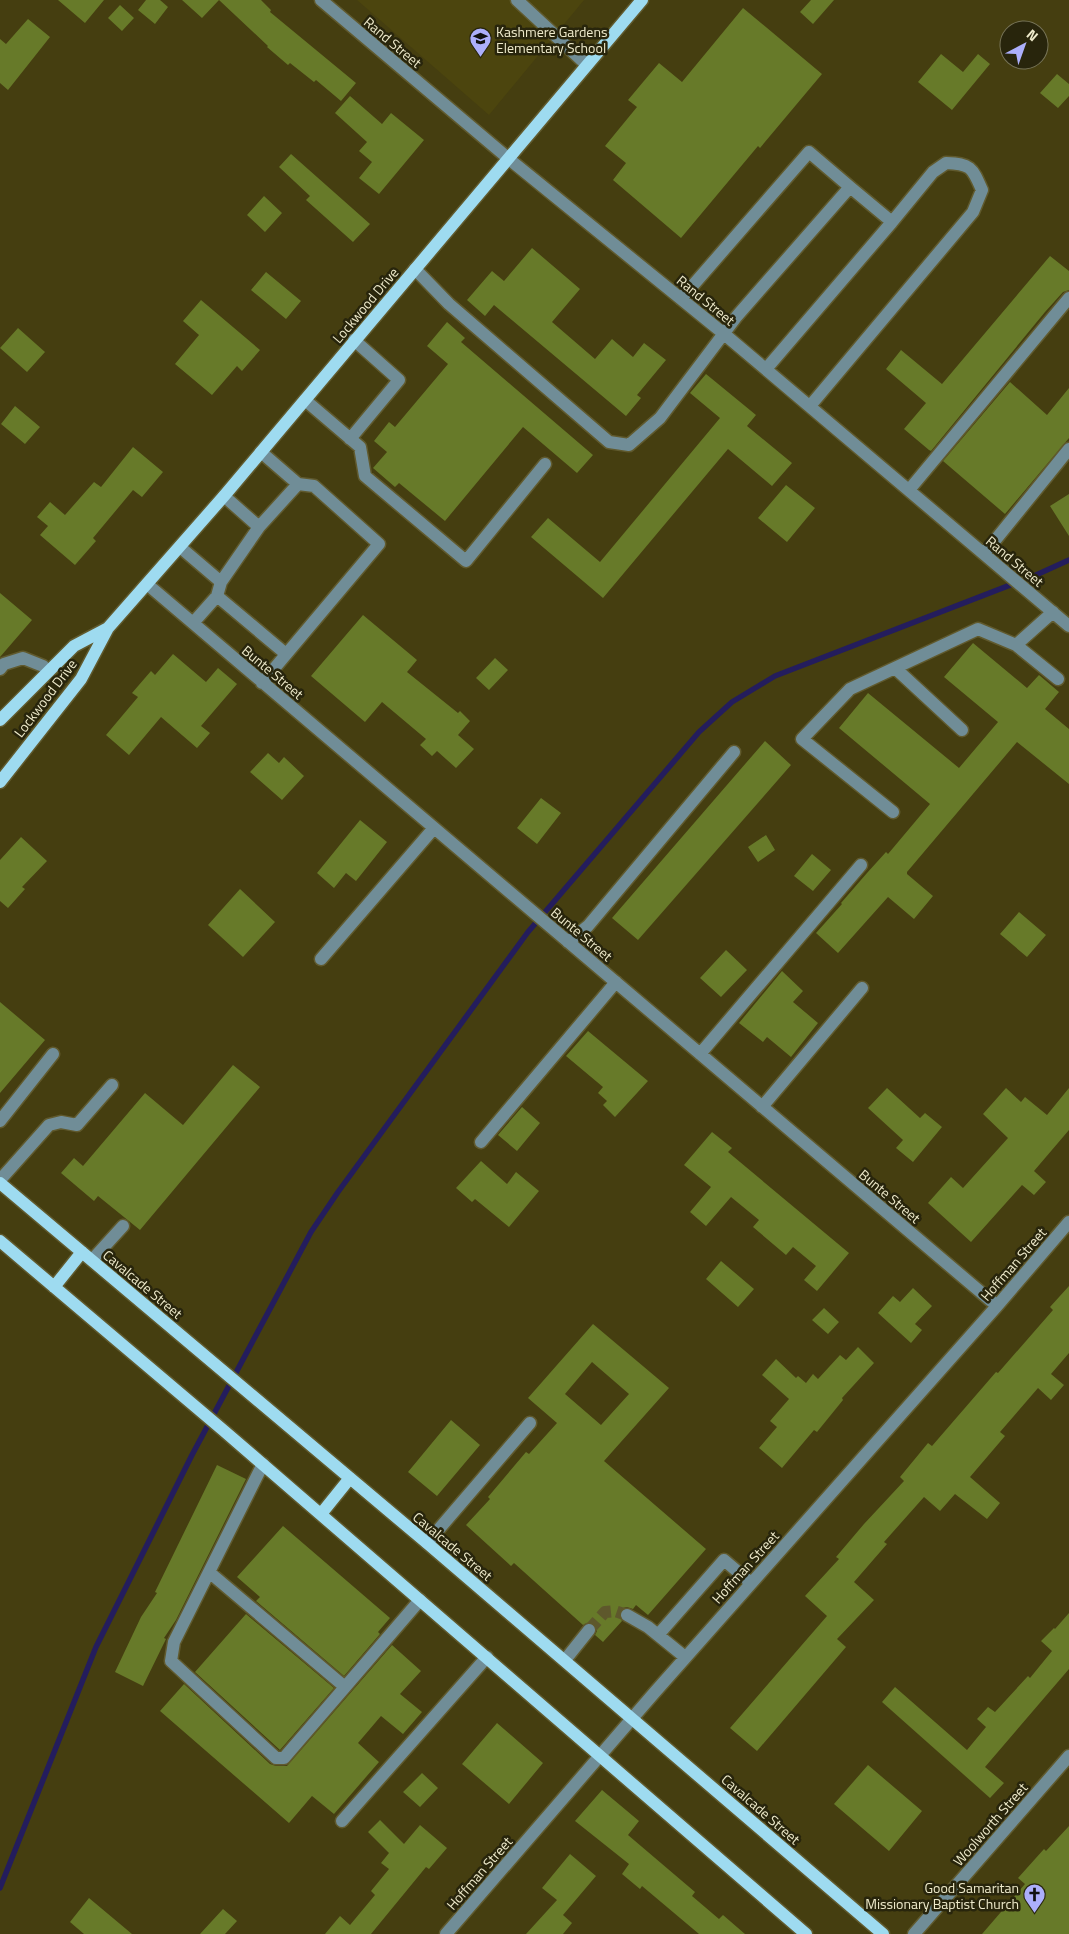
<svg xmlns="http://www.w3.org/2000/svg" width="1069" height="1934" font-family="'Titillium Web',sans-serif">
  <rect width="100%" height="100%" fill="#453e10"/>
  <!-- built -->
  <path fill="#4c450e" d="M357,0H584L489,115Z"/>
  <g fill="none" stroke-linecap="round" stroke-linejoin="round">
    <!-- stream -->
    <path stroke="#241d5d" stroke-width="5.5" d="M0,1888L96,1647L192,1455L311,1232L338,1192L528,932L699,732L732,702L775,676L1036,575L1069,560"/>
  </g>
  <!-- building -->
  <path fill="#677a29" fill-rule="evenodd" d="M58,0H104L85,23Z
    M146,0H160L168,7L155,24L138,10Z
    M182,0H261L271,10L270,12L356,83L341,101L316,80L314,82L290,63L288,65L267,47L268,46L219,0L202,18Z
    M811,0H834L813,24L800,12Z
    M120,5L134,18L122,31L108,18Z
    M743,8L822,74L760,148L758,146L681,238L613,180L626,163L605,146L637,107L628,100L659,63L682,82Z
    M28,19L50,37L8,90L0,83V39L6,44Z
    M941,54L963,72L978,54L990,64L952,110L918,82Z
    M1057,74L1069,84V96L1058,108L1040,93Z
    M350,96L382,124L391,113L424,140L379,194L359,178L372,162L359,151L367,142L335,113Z
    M291,154L370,224L353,242L306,200L310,196L279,167Z
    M264,196L282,213L265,232L247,215Z
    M532,248L580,289L552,322L595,359L612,339L633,357L644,343L666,360L637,395L641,398L626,416L494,305L485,316L467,300L492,271L504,281Z
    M1050,256L1069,271V290L1063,292L1045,312L931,451L929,450L904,429L926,403L886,369L901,350L942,384Z
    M266,272L301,301L286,319L251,290Z
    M201,300L260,350L242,371L237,366L212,395L175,364L199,335L183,321Z
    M447,322L465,338L461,342L593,455L577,473L523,427L445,521L399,483L395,487L373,468L387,452L374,441L389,422L395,427L448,364L427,346Z
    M18,328L45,352L27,372L0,348Z
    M706,374L756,415L747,426L792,463L772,486L728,449L603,598L531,537L548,518L600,562L720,418L690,393Z
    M1010,382L1047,415L1069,388V438L1005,514L943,461Z
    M15,406L40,427L25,444L1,424Z
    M133,447L163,472L142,497L133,490L93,538L96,541L75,565L40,535L48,526L37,517L50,502L65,515L94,482L101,487Z
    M786,485L815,508L787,542L758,518Z
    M1069,494V536L1050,506Z
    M0,593L32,620L0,657Z
    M363,615L417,660L407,672L458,713L460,711L470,721L458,735L474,749L456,768L437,751L432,756L420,745L426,739L382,702L365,722L311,676Z
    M973,643L1027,688L1039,675L1059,692L1045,709L1069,729V784L1017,742L907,872V874L933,896L914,919L888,897L838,953L816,933L842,904L841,903L867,873L886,852L888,854L930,804L839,728L868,693L959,768L998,722L944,677Z
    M173,654L206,682L218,668L237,684L201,726L210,733L197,748L161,717L129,755L106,735L138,697L132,693L151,671L155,675Z
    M495,658L508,670L489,690L476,678Z
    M765,741L791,765L638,940L612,918Z
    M268,753L279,763L284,757L304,776L282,800L250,772Z
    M541,798L561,813L537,844L517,828Z
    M360,820L387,842L356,881L346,873L334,888L317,873Z
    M766,835L775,850L758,862L748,847Z
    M21,837L47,861L22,887L25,889L8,908L0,901V860Z
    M812,854L831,870L813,891L794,876Z
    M240,889L275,922L243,957L208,925Z
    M1019,912L1046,935L1027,957L1000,934Z
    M726,950L747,970L721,997L700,978Z
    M782,971L803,991L793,1002L818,1023L791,1057L767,1037L763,1042L739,1023Z
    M0,1002L45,1040L0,1093Z
    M588,1031L648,1081L615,1117L603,1105L607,1101L598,1093L603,1087L566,1056Z
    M233,1065L260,1087L140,1230L98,1196L94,1201L61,1173L74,1158L83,1166L145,1093L183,1125Z
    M887,1088L920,1118L925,1113L942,1127L913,1162L896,1148L903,1140L868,1108Z
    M1006,1088L1021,1102L1025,1097L1047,1115L1069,1088V1130L1034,1171L1046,1182L1034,1195L1022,1185L971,1242L928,1203L951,1177L963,1188L1008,1138L983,1114Z
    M522,1107L540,1123L517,1151L498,1135Z
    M712,1132L732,1148L728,1152L849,1253L817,1291L804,1280L816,1266L793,1247L786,1255L753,1227L759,1220L731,1197L706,1226L690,1212L711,1187L684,1165Z
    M481,1161L507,1184L516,1172L539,1191L509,1227L475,1199L472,1202L456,1188Z
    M721,1261L754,1289L738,1307L706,1279Z
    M1069,1286V1353L1051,1374L1064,1385L1051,1400L1038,1388L1000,1432L1005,1436L970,1477L1000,1503L987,1519L955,1494L940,1511L924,1497L884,1542L887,1544L854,1582L874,1600L837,1639L846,1647L757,1751L730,1728L827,1616L805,1596L839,1559L836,1557L864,1524L904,1481L900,1477L928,1443L932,1446L996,1372L998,1373L1053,1310L1050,1307Z
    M913,1288L932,1306L915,1324L922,1330L911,1343L878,1313L893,1296L900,1302Z
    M824,1308L839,1322L828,1334L812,1320Z
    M593,1324L669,1388L604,1461L706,1549L648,1615L636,1605L633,1609L627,1607L623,1608L619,1615L622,1621L603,1642L595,1635L597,1631L594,1624L590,1622L583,1625L514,1563L511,1566L466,1525L490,1499L488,1497L526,1452L529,1454L557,1423L528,1398ZM592,1362L629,1394L601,1425L565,1394Z
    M858,1347L874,1363L842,1398L843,1400L817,1432L814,1430L782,1468L759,1448L777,1427L770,1421L789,1399L762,1375L776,1359L796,1378L798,1376L806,1383L813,1374L818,1379L840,1355L846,1360Z
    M451,1420L480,1445L437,1496L408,1472Z
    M217,1465L246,1479L176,1620L164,1638L166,1639L143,1686L115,1672L141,1617L157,1593L155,1592Z
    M283,1526L390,1618L378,1632L380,1634L344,1676L256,1601L260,1597L237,1577Z
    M1069,1613V1669L985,1767L1004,1783L990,1798L882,1702L895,1687L967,1750L986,1727L977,1719L988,1707L995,1712L1028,1676L1030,1678L1052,1651L1041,1641L1054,1628L1055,1629Z
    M246,1614L334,1688L280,1750L195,1672Z
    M392,1645L421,1671L400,1694L422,1712L403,1734L381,1716L358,1743L379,1762L334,1814L312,1796L289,1823L160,1711L184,1684L270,1764L276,1766H287Z
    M497,1723L543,1763L509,1804L462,1764Z
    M868,1765L922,1811L889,1851L834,1804Z
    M422,1773L438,1788L420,1807L403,1792Z
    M602,1790L639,1821L628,1835L695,1892L692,1896L719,1919L723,1915L745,1934H699L642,1886L640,1889L622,1874L629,1864L575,1821Z
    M380,1820L404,1844L420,1825L447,1848L429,1869L426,1867L371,1934H325L340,1916L350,1925L375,1895L371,1891L389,1869L381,1863L389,1853L368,1832Z
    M1069,1826V1934H982L1025,1884L1018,1878L1044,1849L1046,1851Z
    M570,1854L596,1876L563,1915L572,1923L563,1934H526L557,1900L542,1888Z
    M89,1898L132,1934H84L70,1922Z
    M223,1909L237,1921L225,1934H200Z"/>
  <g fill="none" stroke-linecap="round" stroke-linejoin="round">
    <!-- minor-tunnel -->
    <path stroke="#5e582c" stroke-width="12" stroke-dasharray="12 6" stroke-linecap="butt" d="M589,1630L605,1612L615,1611L627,1615"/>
    <defs>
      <path id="minor" d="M321,0L509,159L723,333L1069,626
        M517,0L587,65
        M415,269L449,304L609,442L629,445L660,418L737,316L850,187L892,222L766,369
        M681,299L809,152L850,187
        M305,400L360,447L365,476L466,561L545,464
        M810,406L973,212L982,190C972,167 971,164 946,163L933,172L892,222
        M350,439L399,380L354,340
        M261,452L298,484L314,486L379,544L262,683
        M909,490L1069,298
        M224,496L259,527
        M180,547L221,582
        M984,554L1069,449
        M147,584L997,1306
        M217,596L286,654
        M193,623L217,596L221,582L259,527L298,484
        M1016,645L1058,679
        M895,668L962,730
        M0,669L4,664L23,658L43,666L48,671
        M893,812L802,739L850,689L978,629L1016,645L1053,612
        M568,942L588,926L734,752
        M321,959L434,828
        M700,1054L861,865
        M762,1107L862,988
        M0,1121L53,1054
        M481,1142L616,982
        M0,1180L49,1125L61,1122L77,1125L112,1085
        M92,1260L123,1226
        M263,1464L174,1642L171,1661L276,1758H284L420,1600
        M427,1543L530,1423
        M209,1572L345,1687
        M627,1615L648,1627L685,1657
        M658,1635L724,1560L751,1583
        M565,1660L589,1630
        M342,1821L487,1657
        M446,1934L655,1692L997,1306L1069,1222
        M914,1934L1069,1756"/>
      <path id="major" d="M0,720L74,646L108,628
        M0,782L81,679L108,628L224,496L642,0
        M0,1183L427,1543L883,1934
        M0,1241L223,1430L806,1934
        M54,1287L82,1252
        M321,1514L350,1478"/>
    </defs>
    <!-- minor casing -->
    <use href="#minor" stroke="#605a2e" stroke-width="15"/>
    <!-- major casing -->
    <use href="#major" stroke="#605a2e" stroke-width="15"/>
    <!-- minor -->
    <use href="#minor" stroke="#708d97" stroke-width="12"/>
    <!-- major -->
    <use href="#major" stroke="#9edbf0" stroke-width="12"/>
  </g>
  <!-- icons -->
  <defs>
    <symbol id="school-pin" viewBox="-11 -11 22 30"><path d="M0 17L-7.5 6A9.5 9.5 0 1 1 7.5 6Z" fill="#acaffb" stroke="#28250c"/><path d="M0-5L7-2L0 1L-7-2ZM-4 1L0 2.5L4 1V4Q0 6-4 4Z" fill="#111"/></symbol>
    <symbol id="church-pin" viewBox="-11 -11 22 30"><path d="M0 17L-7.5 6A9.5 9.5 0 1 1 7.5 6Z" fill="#acaffb" stroke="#28250c"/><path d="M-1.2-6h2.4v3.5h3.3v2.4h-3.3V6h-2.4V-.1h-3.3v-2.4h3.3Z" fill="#111"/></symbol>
  </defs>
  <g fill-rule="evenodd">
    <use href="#school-pin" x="468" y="26" width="25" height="34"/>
    <use href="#church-pin" x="1022" y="1882" width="25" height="34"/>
  </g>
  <g text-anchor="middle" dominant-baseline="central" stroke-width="5" stroke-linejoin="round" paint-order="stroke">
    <!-- poi labels -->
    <g font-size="14" fill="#eeeacb" stroke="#28250c" text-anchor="start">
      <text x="496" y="31">Kashmere Gardens<tspan x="496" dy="16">Elementary School</tspan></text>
      <text x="1019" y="1887" text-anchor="end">Good Samaritan<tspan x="1019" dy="16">Missionary Baptist Church</tspan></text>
    </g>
    <!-- street labels -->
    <g font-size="14" fill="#eeeacb" stroke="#28250c">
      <text transform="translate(393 42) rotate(40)">Rand Street</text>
      <text transform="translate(706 300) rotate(39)">Rand Street</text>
      <text transform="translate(365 305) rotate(-50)">Lockwood Drive</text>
      <text transform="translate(1015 561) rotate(40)">Rand Street</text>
      <text transform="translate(273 672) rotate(40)">Bunte Street</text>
      <text transform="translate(45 698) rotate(-53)">Lockwood Drive</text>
      <text transform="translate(582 934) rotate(40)">Bunte Street</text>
      <text transform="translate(890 1196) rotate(40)">Bunte Street</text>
      <text transform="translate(1013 1264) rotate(-49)">Hoffman Street</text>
      <text transform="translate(143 1284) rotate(40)">Cavalcade Street</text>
      <text transform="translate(453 1546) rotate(40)">Cavalcade Street</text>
      <text transform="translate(745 1567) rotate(-48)">Hoffman Street</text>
      <text transform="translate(761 1809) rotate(41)">Cavalcade Street</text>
      <text transform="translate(990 1824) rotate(-49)">Woolworth Street</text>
      <text transform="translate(479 1873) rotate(-49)">Hoffman Street</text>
    </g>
  </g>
  <!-- north arrow -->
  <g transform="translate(1024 45) rotate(41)"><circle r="24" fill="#28250c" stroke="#777458"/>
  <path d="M0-4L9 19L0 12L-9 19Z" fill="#acaffb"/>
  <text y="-8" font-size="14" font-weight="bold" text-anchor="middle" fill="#eeeacb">N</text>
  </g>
</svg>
